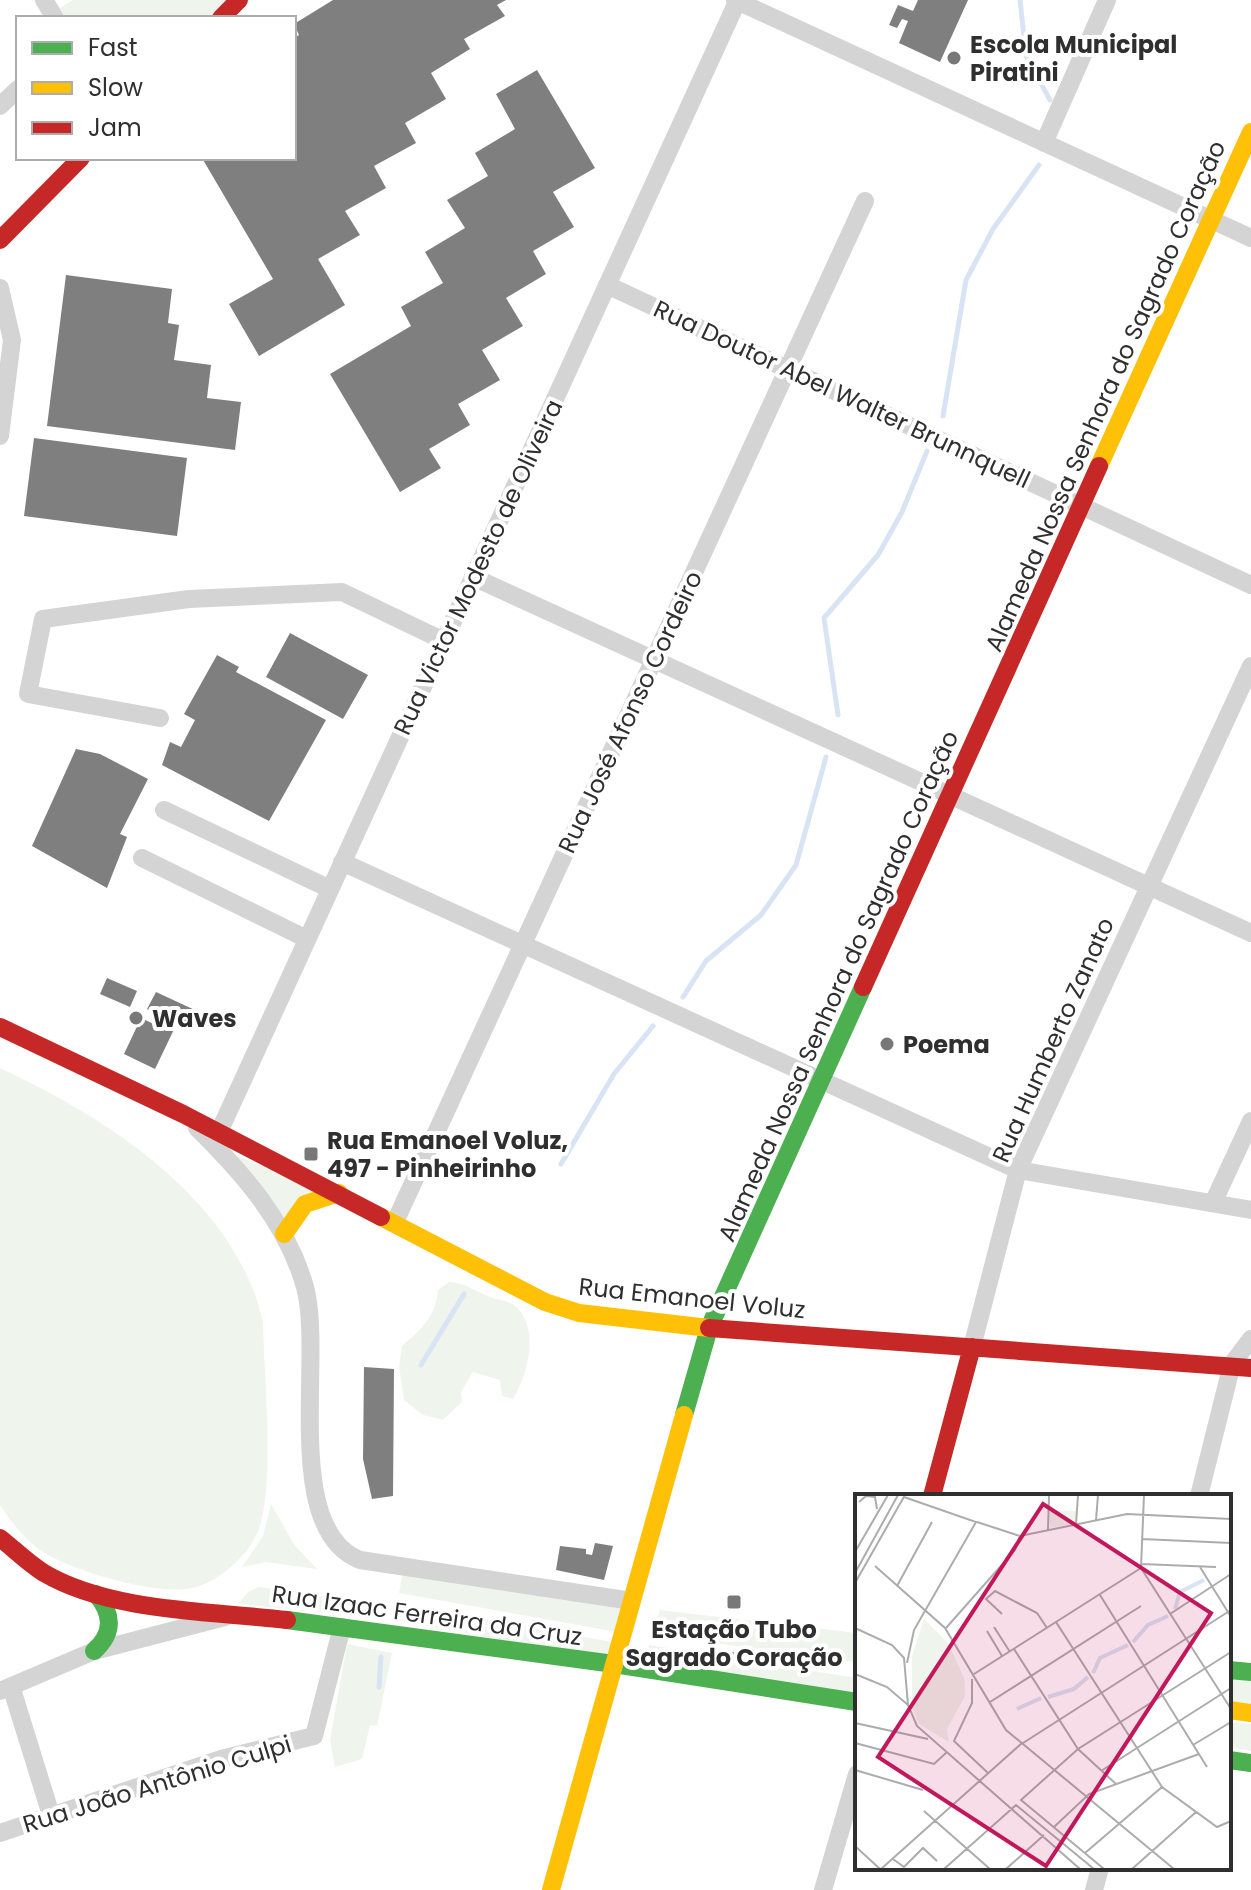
<svg xmlns="http://www.w3.org/2000/svg" width="1251" height="1890" font-family="Poppins,sans-serif">
  <rect width="100%" height="100%" fill="#fff"/>
  <!-- green -->
  <path fill="#eff5ec" d="M73,0H229L209,18H66L60,8Z
    M0,1068C107,1118 235,1199 263,1322C264,1376 275,1481 259,1529C250,1554 218,1583 192,1588C156,1596 71,1571 40,1550C25,1540 10,1520 0,1505Z
    M227,1152L324,1190L282,1221Z
    M449,1282C467,1283 474,1291 490,1297C497,1300 507,1300 514,1305C541,1327 528,1374 513,1399L502,1396L500,1380L473,1372L461,1392L462,1402L443,1420L423,1415L404,1400L399,1366L402,1346C421,1330 436,1316 438,1290Z
    M271,1504L295,1546L317,1569L266,1562L242,1567L263,1536Z
    M404,1565L624,1605L617,1632L399,1593Z
    M259,1587L344,1599L337,1614L238,1604L248,1592Z
    M397,1600L414,1606L612,1642L608,1658L427,1627Z
    M660,1610L857,1633V1662L653,1635Z
    M347,1644L392,1653L377,1726L370,1725L362,1759L335,1767L330,1740Z
    M649,1645L857,1678V1694L647,1661Z
    M1229,1676L1251,1679V1707L1229,1705Z
    M1229,1722L1251,1724V1751L1229,1747Z"/>
  <g fill="none" stroke-linecap="round" stroke-linejoin="round">
    <!-- stream -->
    <path stroke="#d8e4f3" stroke-width="5" d="M1020,0L1026,56L1050,100
      M943,416L966,280L993,229L1039,165
      M838,715L824,618L878,555L902,512L927,451
      M683,997L706,961L761,915L796,865L826,757
      M561,1164L614,1074L653,1026
      M421,1365L464,1294
      M379,1687L381,1657"/>
  </g>
  <!-- building -->
  <path fill="#7f7f7f" d="M333,0H506L497,5L505,16L464,39L470,49L431,73L446,99L405,123L416,143L374,166L386,188L345,211L360,235L318,259L345,305L259,356L229,304L273,279L202,158H294V38L299,35L294,24Z
    M918,0H968L940,62L899,43L908,21L902,19L897,28L889,25L898,5L913,11Z
    M537,70L595,168L553,192L574,227L533,251L546,274L506,298L523,326L482,350L500,380L458,404L470,425L429,449L441,468L400,492L330,374L411,326L401,307L443,283L425,252L465,228L447,200L488,176L475,153L515,129L496,94Z
    M66,275L172,289L168,323L179,325L174,360L211,365L207,398L241,402L235,450L47,426Z
    M34,438L187,458L177,536L24,516Z
    M290,633L368,675L343,719L266,677Z
    M217,655L239,667L236,672L326,720L269,821L162,765L170,742L181,747L195,720L184,714Z
    M76,749L100,754L148,779L120,834L127,837L107,888L32,846Z
    M107,978L137,991L130,1007L100,994Z
    M156,992L197,1011L190,1026L178,1021L155,1069L124,1054L141,1018L156,1025L160,1016L147,1009Z
    M364,1367L394,1369L393,1496L372,1499L363,1459Z
    M595,1543L613,1546L604,1580L556,1570L560,1546L586,1549V1554L592,1555Z
    M726,1599L743,1601V1606L726,1604Z
    M722,1651L739,1653L738,1658L722,1656Z"/>
  <g fill="none" stroke-linecap="round" stroke-linejoin="round">
    <!-- street -->
    <path stroke="#d4d4d4" stroke-width="18" d="M44,0L55,18
      M735,0L1251,238
      M0,106L18,89
      M1044,143L1107,0
      M607,285L1251,585
      M0,288L12,340L0,436
      M473,577L1251,933
      M160,718L28,694L43,619L189,599L342,592L444,641
      M164,810L330,889
      M142,858L307,939
      M342,862L1018,1170L1251,1210
      M197,1128C243,1173 287,1223 305,1287C324,1356 281,1529 360,1560L632,1601
      M219,1132L737,2
      M1213,1203L1251,1121
      M395,1222L865,201
      M972,1347L1018,1170L1251,666
      M1199,1496L1232,1364L1251,1339
      M11,1686L51,1815
      M0,1691L94,1651L225,1617
      M0,1833L221,1759L314,1736L342,1627
      M823,1890L857,1774
      M1094,1890L1100,1868"/>
    <!-- fast -->
    <path stroke="#4caf50" stroke-width="18" d="M684,1415L709,1328L863,987
      M287,1620L614,1664
      M94,1651C114,1633 113,1614 96,1594
      M614,1664L857,1702
      M1229,1670L1251,1672
      M1229,1760L1251,1763"/>
    <!-- slow -->
    <path stroke="#ffc107" stroke-width="18" d="M1099,466L1251,132
      M381,1217L545,1302L579,1313L709,1328
      M284,1234L305,1204L339,1193
      M1229,1710L1251,1713
      M551,1890L684,1415"/>
    <!-- jam -->
    <path stroke="#c62828" stroke-width="18" d="M221,18L239,0
      M0,240L81,158
      M863,987L1099,466
      M0,1027L183,1114L381,1217
      M709,1328L1251,1368
      M932,1496L972,1347
      M0,1538C14,1549 28,1563 44,1573C110,1612 212,1611 287,1620"/>
  </g>
  <!-- markers -->
  <g fill="#787878" stroke="#fff" stroke-width="3">
    <circle cx="954" cy="58" r="8"/>
    <circle cx="136" cy="1018" r="8"/>
    <circle cx="887" cy="1044" r="8"/>
    <rect x="303" y="1146" width="16" height="16" rx="4"/>
    <rect x="726" y="1594" width="16" height="16" rx="4"/>
  </g>
  <g text-anchor="middle" dominant-baseline="central" stroke-width="8" stroke-linejoin="round" paint-order="stroke">
    <!-- poi labels -->
    <g font-size="24" font-weight="bold" fill="#2f2f2f" stroke="#fff" text-anchor="start">
      <text x="970" y="44">Escola Municipal<tspan x="970" dy="28">Piratini</tspan></text>
      <text x="152" y="1018">Waves</text>
      <text x="903" y="1044">Poema</text>
      <text x="327" y="1140">Rua Emanoel Voluz,<tspan x="327" dy="28">497 - Pinheirinho</tspan></text>
      <text x="734" y="1629" text-anchor="middle">Estação Tubo<tspan x="734" dy="28">Sagrado Coração</tspan></text>
    </g>
    <!-- street labels -->
    <g font-size="24" fill="#2f2f2f" stroke="#fff">
      <text transform="translate(842 394) rotate(25)">Rua Doutor Abel Walter Brunnquell</text>
      <text transform="translate(1105 396) rotate(-66)">Alameda Nossa Senhora do Sagrado Coração</text>
      <text transform="translate(478 567) rotate(-65)">Rua Victor Modesto de Oliveira</text>
      <text transform="translate(630 712) rotate(-65)">Rua José Afonso Cordeiro</text>
      <text transform="translate(838 986) rotate(-66)">Alameda Nossa Senhora do Sagrado Coração</text>
      <text transform="translate(1053 1040) rotate(-66)">Rua Humberto Zanato</text>
      <text transform="translate(692 1298) rotate(6)">Rua Emanoel Voluz</text>
      <text transform="translate(427 1615) rotate(8)">Rua Izaac Ferreira da Cruz</text>
      <text transform="translate(157 1784) rotate(-17)">Rua João Antônio Culpi</text>
    </g>
  </g>
  <!-- overview -->
  <g transform="translate(855 1494)">
    <rect width="376" height="376" fill="#fff"/>
    <path d="M195,16L221,17L220,29L195,34ZM69,125L93,149L109,184L110,202L92,235L94,248L64,230L57,213V162Z" fill="#eff5ec"/>
    <path fill="none" stroke="#d8e4f3" stroke-width="4" d="M320,115L325,98L349,86M278,148L293,131L313,122M238,179L245,164L273,151M193,203L219,195L233,183M162,215L186,204"/>
    <path fill="none" stroke="#acacac" stroke-width="2" d="M289,1L286,74L376,215M49,3L121,28L59,136L52,169M4,8L11,2L20,3L22,15M241,26L243,1M122,28L165,42L272,20L376,25M221,30L223,1M193,36L194,1M287,45L376,49M0,58L33,1M286,70L361,73M20,72L90,134L151,236L319,375M345,73L376,123M0,79L43,1M0,89L50,1M42,92L77,28M245,101L352,273M147,120L131,105L140,97L182,119L192,134M315,120L376,80M201,128L307,293L362,333L376,327M139,133L155,158M0,134L37,151L49,164L53,211L62,232L225,375M91,134L160,56L165,42M132,137L147,162M159,155L223,255L261,290M0,180L32,193L53,211M119,180L286,74M117,185V209L99,247L133,279M135,208L286,112M0,229L73,245M0,249L79,270L92,258M168,249L376,116M338,251L376,228M0,276L68,296M246,277L376,194M69,317L135,375M199,333L234,300L344,260M0,352L25,375M230,359L307,293M38,365L49,373L68,354L82,367M26,375L167,249M89,375L161,311L239,375M151,375L189,341M249,375L166,306L223,255L376,158M277,375L341,318"/>
    <path fill="#c2185b" fill-opacity="0.15" stroke="#c2185b" stroke-width="4" d="M188,10L356,119L191,372L23,263Z"/>
    <rect width="376" height="376" fill="none" stroke="#2f2f2f" stroke-width="4"/>
  </g>
  <!-- legend -->
  <rect x="16" y="16" width="280" height="144" fill="#ffffff" stroke="#acacac" stroke-width="2"/>
  <rect x="32" y="42" width="40" height="12" fill="#4caf50" stroke="#acacac" stroke-width="2"/>
  <text x="88" y="56" font-size="24" fill="#2f2f2f">Fast</text>
  <rect x="32" y="82" width="40" height="12" fill="#ffc107" stroke="#acacac" stroke-width="2"/>
  <text x="88" y="96" font-size="24" fill="#2f2f2f">Slow</text>
  <rect x="32" y="122" width="40" height="12" fill="#c62828" stroke="#acacac" stroke-width="2"/>
  <text x="88" y="136" font-size="24" fill="#2f2f2f">Jam</text>
</svg>
